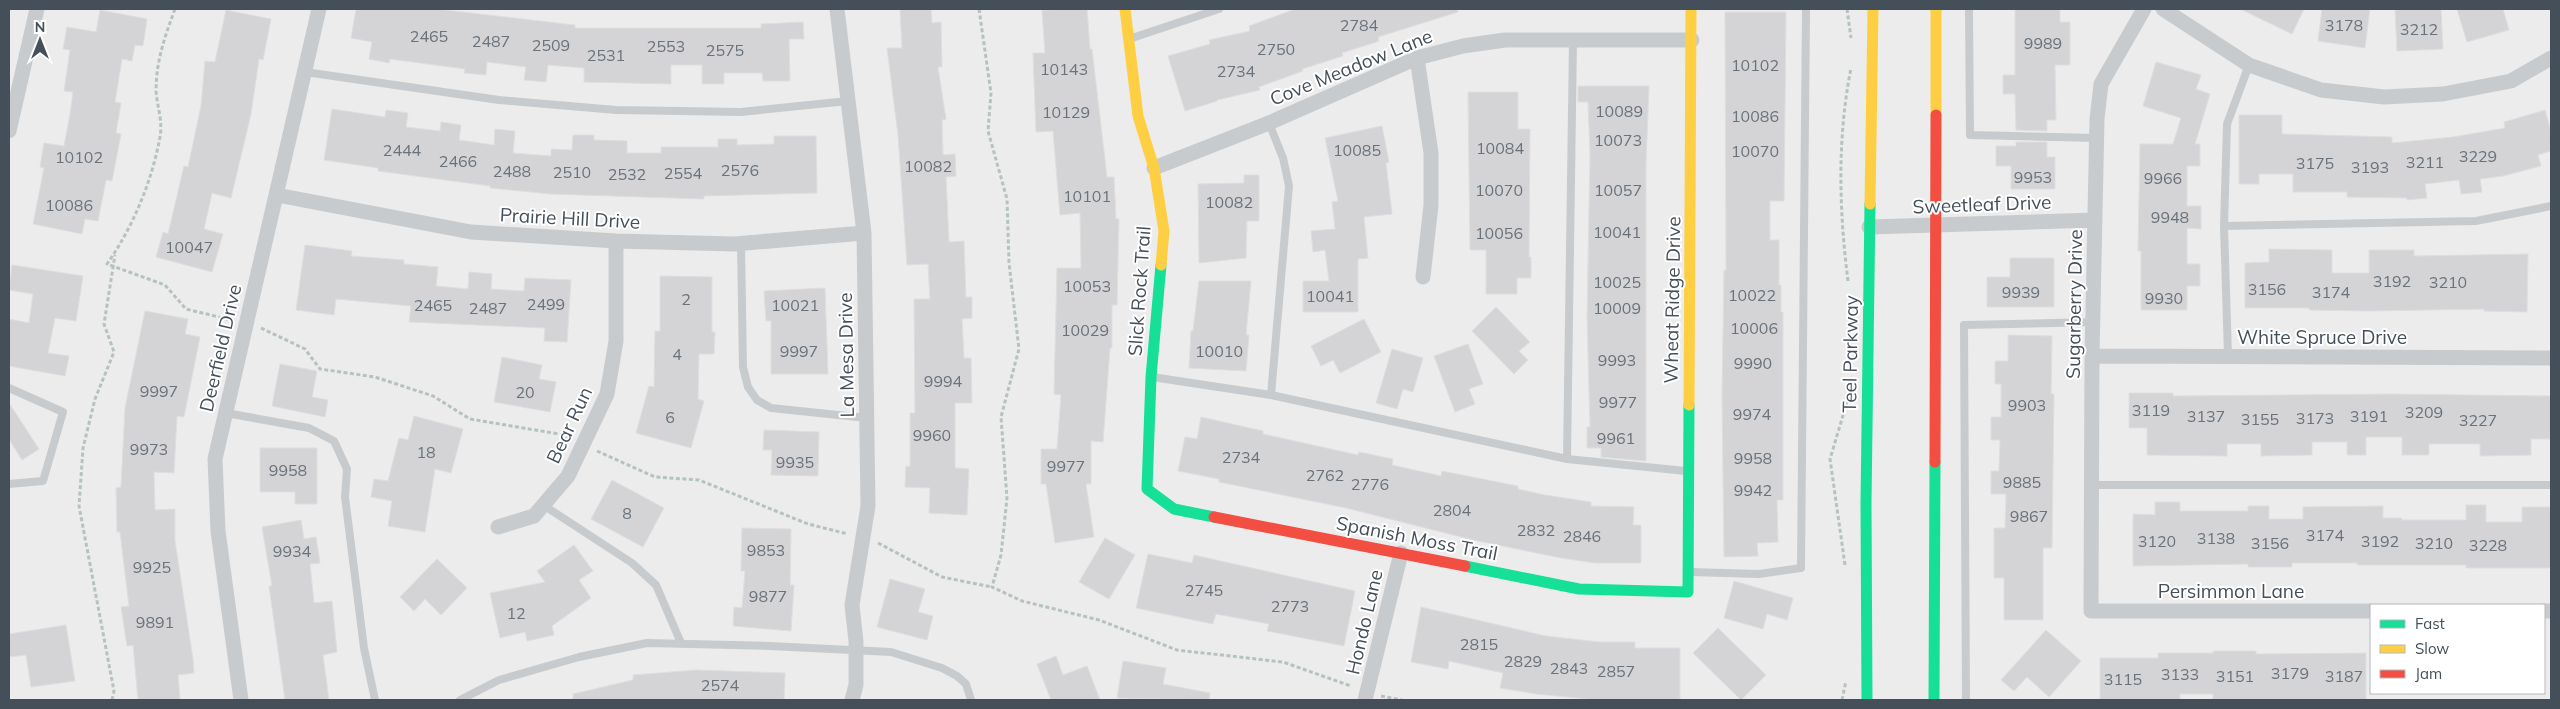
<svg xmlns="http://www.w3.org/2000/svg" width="2560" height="709" font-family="Mulish,sans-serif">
  <rect width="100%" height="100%" fill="#edecec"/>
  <!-- building -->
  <path fill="#d4d4d7" stroke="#dededf" d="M356,9H437L575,25V28H761V24L803,22L804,39H789L790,81H763L762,73H724V84H702V65H671V84L584,82V68L548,65L546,82L524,80L526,67L487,62L486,75L464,73L465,69L390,59L389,63L369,59L372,42L351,38Z
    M900,9H931L932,23L941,22L942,67H938L946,119L942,120L943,155L955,154L956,176L946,177L949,242L964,241L966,297H972V318L962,319L964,358H971L972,403H955V468L969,469L967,515L929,513L930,488L905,487L906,466L910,467V413H915L914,299H930L928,264L907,265L898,135L887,48H902Z
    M1087,9L1090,49H1092L1107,177H1114L1116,219H1119L1117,305H1112V348H1110L1103,442L1091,441V484H1086L1094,537L1055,543L1046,484H1041V449H1057L1061,395L1054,394L1057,268H1081L1080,213L1060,215L1053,131L1036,132L1033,53H1045L1042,10Z
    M1295,9H1457L1458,12L1378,37L1379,41L1342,53L1343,56L1302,69L1303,71L1259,87L1260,90L1217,100V101L1185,111L1168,56L1210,44L1209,40L1250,31L1249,26Z
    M2015,9H2060V22H2070V65H2055L2056,120H2047V131L2016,130L2015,94H2003V75H2015Z
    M2240,9H2304L2292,34Z
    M2322,9H2370L2365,48L2318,41Z
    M2395,9H2441L2443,49L2397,51Z
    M2457,9H2503L2509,30L2467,42Z
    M100,10L147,19L143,46L135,45L132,61L122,59L115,102L121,103L116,133L121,134L112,181L106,180L98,221L85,219L82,234L33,224L44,168L40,167L44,143L64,146L70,114L73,92L64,91L70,50L63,49L67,27L96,32Z
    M226,10L271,19L263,60L259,59L251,114L231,198L212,193L204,229L223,234L212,272L156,257L163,232L168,234L184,166L188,167L201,106L205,61L215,62Z
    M1725,12H1786L1784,201H1770V240H1779V285H1781V312H1783V500H1777L1778,542L1757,543L1758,556L1724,557L1722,396L1724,270H1726Z
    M2156,62L2201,75L2196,89L2210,94L2195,144H2200V166H2187V206H2201V229L2187,228V264H2200V286H2187V310H2141V251H2138L2140,144H2173L2181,118L2143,106Z
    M1578,86H1649L1646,164V461L1601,457V448H1587V427H1590L1587,318L1590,152L1588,102H1578Z
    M1468,92H1518V129H1530L1529,257H1531V278H1517V294H1486V250H1470Z
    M332,109L385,117L386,110L408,113L406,127L440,131L441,122L461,125L459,140L494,145L495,129L515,131L513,153L551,156V149L572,150L573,135H594V140L627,141V153H661V147H718V139H737V145L774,144V136H816L817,193L704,196V199L550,194L490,188V186L378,171V168L324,160Z
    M2545,110L2551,131V151L2538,155L2541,166L2503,176L2480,179L2482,192L2461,194L2459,180L2425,184L2427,198L2407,200V198L2347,197V192H2293V174H2259V184H2239V115H2282V134L2392,137V143L2453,137L2505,128L2504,122Z
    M1382,126L1389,162L1386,163L1392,214L1364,217L1368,258L1358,259V312H1303V281H1329L1325,250L1313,252L1311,231L1335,229L1332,202L1338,201L1325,138Z
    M2016,142H2047V157H2055V189H2011V166H1996V146H2016Z
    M1244,175H1259V221H1247L1246,258L1199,263L1198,184L1244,183Z
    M305,245L352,251L351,256L404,260V264L438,267L436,286L468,289L469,272L492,274L491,289L524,291L525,278L571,280L567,342L544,341L545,328L409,322L411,306L336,299L334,315L296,310Z
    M2269,249L2332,250V273H2369V250H2414V256L2528,254L2527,312L2484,311V309L2369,311L2309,310V308H2245V263L2269,262Z
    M2010,258H2054V307H1987V277H2010Z
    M12,265L83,276L76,321L55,318L48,353L69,356L65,376L9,366V319L29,323L33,294L9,290Z
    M660,276L712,277V332H715L714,354H699L698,399L704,401L691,448L636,433L649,386L654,387L655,331H660Z
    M1199,281H1251L1246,335H1249L1246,371L1189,368L1191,331H1193Z
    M825,288L828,374H771V321H766L764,291Z
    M1496,307L1530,342L1519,351L1528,360L1514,374L1472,331Z
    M145,311L188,319L185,334L200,337L184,417L177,416L174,473L154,472L155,510L175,509V541L193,659L194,673L178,675L180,700H138L133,645L127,646L121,607L129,606L120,532H117L116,488L121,487L125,408Z
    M1364,319L1381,352L1340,373L1333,360L1321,366L1311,346Z
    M2008,335L2052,336L2051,394H2054L2052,548H2043V620H2004V578H1994V528H2005L2006,494H1991V471H1999L2000,440H1991V417H2001V384H1995V361H2008Z
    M1468,344L1483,384L1469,389L1475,404L1455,412L1434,356Z
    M1392,349L1423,358L1413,392L1403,389L1397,409L1376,403Z
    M502,357L542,365L539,379L556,382L550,412L494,402Z
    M280,364L317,371L312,397L328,400L325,417L272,406Z
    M2129,393H2173V396L2392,394L2551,396V439H2531V455L2480,456V444H2429V455H2402V437H2366V455H2347V442H2312V455L2261,456V444H2227V456L2147,455V428H2129Z
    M9,403L39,449L22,460L9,439Z
    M414,416L463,429L451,473L435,469L425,532L388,526L392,501L371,497L374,479L388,481L399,438L408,440Z
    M1201,417L1263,431V434L1358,455L1359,452L1393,459L1392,465L1441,476L1442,471L1518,486V489L1545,495L1591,502V506L1634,507L1633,525H1641V563H1595L1561,558L1473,540L1346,508L1219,482V479L1178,471L1185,437L1197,439Z
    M764,430L819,432L818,476L771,475L772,450H763Z
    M260,448H317V504H295V492H260Z
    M612,480L664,508L643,547L591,519Z
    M2155,502H2180V511H2248V506H2269V519H2303V507L2383,506V518H2402V520H2466V505H2486V522H2522V507H2551V568H2466V565H2357V563H2292V567H2248V564L2133,566V514L2155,515Z
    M301,520L304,539L316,537L320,563L310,564L314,603L332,601L337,652L323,655L329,700H285L269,586H272L262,527Z
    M742,528L791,529L790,585H794L791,631L733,626L734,607L742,608L745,571H741Z
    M1105,538L1135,555L1109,599L1079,582Z
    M574,545L593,571L579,580L591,598L552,626L554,635L527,641L525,632L500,638L490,593L545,582L537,571Z
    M1148,554L1192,563L1194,555L1355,591L1344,646L1267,631L1269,624L1216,614L1213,624L1136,608Z
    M437,559L467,588L441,615L425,599L414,611L400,597Z
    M890,579L925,589L918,612L933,616L927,640L877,627Z
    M1734,581L1793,598L1787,620L1767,614L1763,629L1724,618Z
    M1421,607L1546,636L1599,642H1635V648H1680V700H1598L1536,694L1500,688L1503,673L1449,661L1448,669L1411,662Z
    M66,625L75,681L31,687L26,655L9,657V634Z
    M1718,628L1766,675L1741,700L1693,653Z
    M2046,630L2081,661L2049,697L2027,677L2014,691L2001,680Z
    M2213,651H2256V654L2366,653V700H2213V694H2180V700H2100V658H2158V653H2213Z
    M1056,656L1063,675L1087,666L1100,700H1051L1037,664Z
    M1123,661L1166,668L1163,684L1210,693L1209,700L1117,698Z
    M697,670L785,673L784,700H573V694L633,680V675Z"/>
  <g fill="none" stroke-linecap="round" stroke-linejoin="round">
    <!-- path -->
    <path stroke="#b6c2be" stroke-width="3" stroke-dasharray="4 2.5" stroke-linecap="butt" d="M175,9C165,36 156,61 156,91C157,105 163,122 160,137C152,181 133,227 107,264L165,285L186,309L231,320
      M979,9L991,93L988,131L1007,199L1009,263L1019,349L1001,417L1007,498L1001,555L992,587L1022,601L1099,620L1177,650L1283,662L1351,686
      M1847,9L1851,38
      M1848,281C1839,210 1837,139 1851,68
      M261,328L305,349L320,369L375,377L433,396L470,419L559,434L569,438
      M597,451L655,477L699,480L808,524L848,534
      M878,543L942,577L992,587
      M1845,565L1830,459L1847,402
      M1381,696L1402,700
      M112,700L114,691L79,506L83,448L95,399L114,352L104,324L115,255
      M1842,700L1846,681"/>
    <!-- lane -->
    <path stroke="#c8cbcd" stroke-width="8" d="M1969,9L1970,135L2097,138
      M1129,39L1219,9
      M305,72L499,100L616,110L741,112L848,101
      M1269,123L1283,158L1289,186L1271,395
      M2224,226L2476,221L2551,206
      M741,244L743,367L748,387L757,400L771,408L867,418
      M2228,356L2224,226L2227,124L2249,65
      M1152,377L1271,395L1567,459L1686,471
      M9,388L63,412L43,481L9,484
      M226,413L309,428L334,441L347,469L345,497L364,648L375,700
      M1567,459L1573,40
      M2092,485H2551
      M543,505L632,563L656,585L681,643
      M1690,572L1759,574L1801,568L1806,9
      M460,700L499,680L579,657L647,643L770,646L891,652L942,668L957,676L966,684L971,700
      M1966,700L1964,325L2095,322"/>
    <!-- street -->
    <path stroke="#c8cbcd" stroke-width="15" d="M837,9L864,233L868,506L852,605L856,641V685L852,700
      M2144,9L2101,84L2097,119L2092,356L2091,611H2371
      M2163,9L2249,65L2321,90L2384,97L2443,94L2511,81L2551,58
      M1417,58L1431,153V205L1423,277
      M9,131L37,9
      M1154,168L1269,123L1417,58L1463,46L1505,40H1692
      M277,195L471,232L616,241L734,244L864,233
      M1869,227L2095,220
      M2092,356L2551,358
      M498,527L534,516L568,476L607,394L616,341V241
      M2544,611H2551
      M241,700L218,531L215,459L319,9
      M1365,700L1401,553"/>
    <!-- fast -->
    <path stroke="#16e098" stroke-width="11" d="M1161,265L1151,377L1147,489L1174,509L1214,517
      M1465,566L1579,589L1688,592L1689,405
      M1867,700L1866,503L1870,204
      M1934,700L1935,462"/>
    <!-- slow -->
    <path stroke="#ffcf43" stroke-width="11" d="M1125,9L1138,116L1154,168L1164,231L1161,265
      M1936,115V9
      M1870,204L1873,9
      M1689,405L1691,9"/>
    <!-- jam -->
    <path stroke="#f24e42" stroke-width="11" d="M1935,462L1936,115
      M1214,517L1465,566"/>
  </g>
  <g text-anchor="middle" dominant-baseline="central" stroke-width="4" stroke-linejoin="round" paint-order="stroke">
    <!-- number labels -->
    <g font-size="16" fill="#6a727a">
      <text x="1359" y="25">2784</text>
      <text x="2344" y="25">3178</text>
      <text x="2419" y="29">3212</text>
      <text x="429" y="36">2465</text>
      <text x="491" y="41">2487</text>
      <text x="2043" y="43">9989</text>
      <text x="551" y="45">2509</text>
      <text x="666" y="46">2553</text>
      <text x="1276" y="49">2750</text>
      <text x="725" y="50">2575</text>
      <text x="606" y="55">2531</text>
      <text x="1755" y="65">10102</text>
      <text x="1064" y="69">10143</text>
      <text x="1236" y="71">2734</text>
      <text x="1619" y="111">10089</text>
      <text x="1066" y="112">10129</text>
      <text x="1755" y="116">10086</text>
      <text x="1618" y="140">10073</text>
      <text x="1500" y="148">10084</text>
      <text x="402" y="150">2444</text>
      <text x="1357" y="150">10085</text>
      <text x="1755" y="151">10070</text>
      <text x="2478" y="156">3229</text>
      <text x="79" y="157">10102</text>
      <text x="458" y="161">2466</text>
      <text x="2425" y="162">3211</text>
      <text x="2315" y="163">3175</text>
      <text x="928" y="166">10082</text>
      <text x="2370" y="167">3193</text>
      <text x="740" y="170">2576</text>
      <text x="512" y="171">2488</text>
      <text x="572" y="172">2510</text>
      <text x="683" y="173">2554</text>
      <text x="627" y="174">2532</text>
      <text x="2033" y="177">9953</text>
      <text x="2163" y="178">9966</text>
      <text x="1499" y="190">10070</text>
      <text x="1618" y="190">10057</text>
      <text x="1087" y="196">10101</text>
      <text x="1229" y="202">10082</text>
      <text x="69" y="205">10086</text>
      <text x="2170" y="217">9948</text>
      <text x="1617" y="232">10041</text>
      <text x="1499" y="233">10056</text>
      <text x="189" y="247">10047</text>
      <text x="2392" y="281">3192</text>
      <text x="1617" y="282">10025</text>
      <text x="2448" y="282">3210</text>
      <text x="1087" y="286">10053</text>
      <text x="2267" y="289">3156</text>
      <text x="2021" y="292">9939</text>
      <text x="2331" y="292">3174</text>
      <text x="1752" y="295">10022</text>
      <text x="1330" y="296">10041</text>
      <text x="2164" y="298">9930</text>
      <text x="686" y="299">2</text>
      <text x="546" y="304">2499</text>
      <text x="433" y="305">2465</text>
      <text x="795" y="305">10021</text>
      <text x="488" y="308">2487</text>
      <text x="1617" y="308">10009</text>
      <text x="1754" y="328">10006</text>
      <text x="1085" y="330">10029</text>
      <text x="799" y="351">9997</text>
      <text x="1219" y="351">10010</text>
      <text x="677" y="354">4</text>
      <text x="1617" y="360">9993</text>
      <text x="1753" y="363">9990</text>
      <text x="943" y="381">9994</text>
      <text x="159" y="391">9997</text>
      <text x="525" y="392">20</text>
      <text x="1618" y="402">9977</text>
      <text x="2027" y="405">9903</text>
      <text x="2151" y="410">3119</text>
      <text x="2424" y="412">3209</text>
      <text x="1752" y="414">9974</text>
      <text x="2206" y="416">3137</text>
      <text x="2369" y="416">3191</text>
      <text x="670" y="417">6</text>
      <text x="2315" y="418">3173</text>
      <text x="2260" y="419">3155</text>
      <text x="2478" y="420">3227</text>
      <text x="932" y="435">9960</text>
      <text x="1616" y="438">9961</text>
      <text x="149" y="449">9973</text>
      <text x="426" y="452">18</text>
      <text x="1241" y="457">2734</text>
      <text x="1753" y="458">9958</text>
      <text x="795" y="462">9935</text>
      <text x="1066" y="466">9977</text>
      <text x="288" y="470">9958</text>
      <text x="1325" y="475">2762</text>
      <text x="2022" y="482">9885</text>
      <text x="1370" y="484">2776</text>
      <text x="1753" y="490">9942</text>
      <text x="1452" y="510">2804</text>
      <text x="627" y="513">8</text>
      <text x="2029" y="516">9867</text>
      <text x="1536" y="530">2832</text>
      <text x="2325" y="535">3174</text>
      <text x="1582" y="536">2846</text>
      <text x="2216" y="538">3138</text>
      <text x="2157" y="541">3120</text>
      <text x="2380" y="541">3192</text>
      <text x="2270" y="543">3156</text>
      <text x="2434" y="543">3210</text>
      <text x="2488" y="545">3228</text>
      <text x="766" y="550">9853</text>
      <text x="292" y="551">9934</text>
      <text x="152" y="567">9925</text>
      <text x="1204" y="590">2745</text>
      <text x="768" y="596">9877</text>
      <text x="1290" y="606">2773</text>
      <text x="516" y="613">12</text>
      <text x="155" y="622">9891</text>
      <text x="1479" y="644">2815</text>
      <text x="1523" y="661">2829</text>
      <text x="1569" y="668">2843</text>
      <text x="1616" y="671">2857</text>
      <text x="2290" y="673">3179</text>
      <text x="2180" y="674">3133</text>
      <text x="2235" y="676">3151</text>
      <text x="2344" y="676">3187</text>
      <text x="2123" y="679">3115</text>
      <text x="720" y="685">2574</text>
    </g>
    <!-- street labels -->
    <g font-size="19" fill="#444f59" stroke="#fff">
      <text transform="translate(1351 67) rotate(-22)">Cove Meadow Lane</text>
      <text transform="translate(1982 204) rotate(-2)">Sweetleaf Drive</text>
      <text transform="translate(570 218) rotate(3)">Prairie Hill Drive</text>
      <text transform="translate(1139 291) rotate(-86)">Slick Rock Trail</text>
      <text transform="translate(1672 300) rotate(-89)">Wheat Ridge Drive</text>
      <text transform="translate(2074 304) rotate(-89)">Sugarberry Drive</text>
      <text x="2322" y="337">White Spruce Drive</text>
      <text transform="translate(220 348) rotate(-77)">Deerfield Drive</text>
      <text transform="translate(1850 354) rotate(-89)">Teel Parkway</text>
      <text transform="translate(846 355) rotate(-91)">La Mesa Drive</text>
      <text transform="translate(569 425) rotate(-65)">Bear Run</text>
      <text transform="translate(1417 538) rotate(11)">Spanish Moss Trail</text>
      <text x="2231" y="591">Persimmon Lane</text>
      <text transform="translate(1364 622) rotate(-77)">Hondo Lane</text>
    </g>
  </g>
  <!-- border -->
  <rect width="2560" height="709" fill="none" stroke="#444f59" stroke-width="20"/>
  <!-- legend -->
  <rect x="2370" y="604" width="175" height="90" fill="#ffffff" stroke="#b4b9bd"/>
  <rect x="2380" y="620" width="25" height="8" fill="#16e098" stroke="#b4b9bd"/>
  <text x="2415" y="629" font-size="15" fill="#444f59">Fast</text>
  <rect x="2380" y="645" width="25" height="8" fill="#ffcf43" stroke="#b4b9bd"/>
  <text x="2415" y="654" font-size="15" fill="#444f59">Slow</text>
  <rect x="2380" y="670" width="25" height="8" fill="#f24e42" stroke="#b4b9bd"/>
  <text x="2415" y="679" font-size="15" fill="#444f59">Jam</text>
  <!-- north arrow -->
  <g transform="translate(40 40)" stroke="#ffffff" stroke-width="4" paint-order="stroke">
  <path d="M0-4L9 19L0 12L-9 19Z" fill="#444f59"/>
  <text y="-8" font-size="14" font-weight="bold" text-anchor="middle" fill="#444f59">N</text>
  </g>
</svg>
